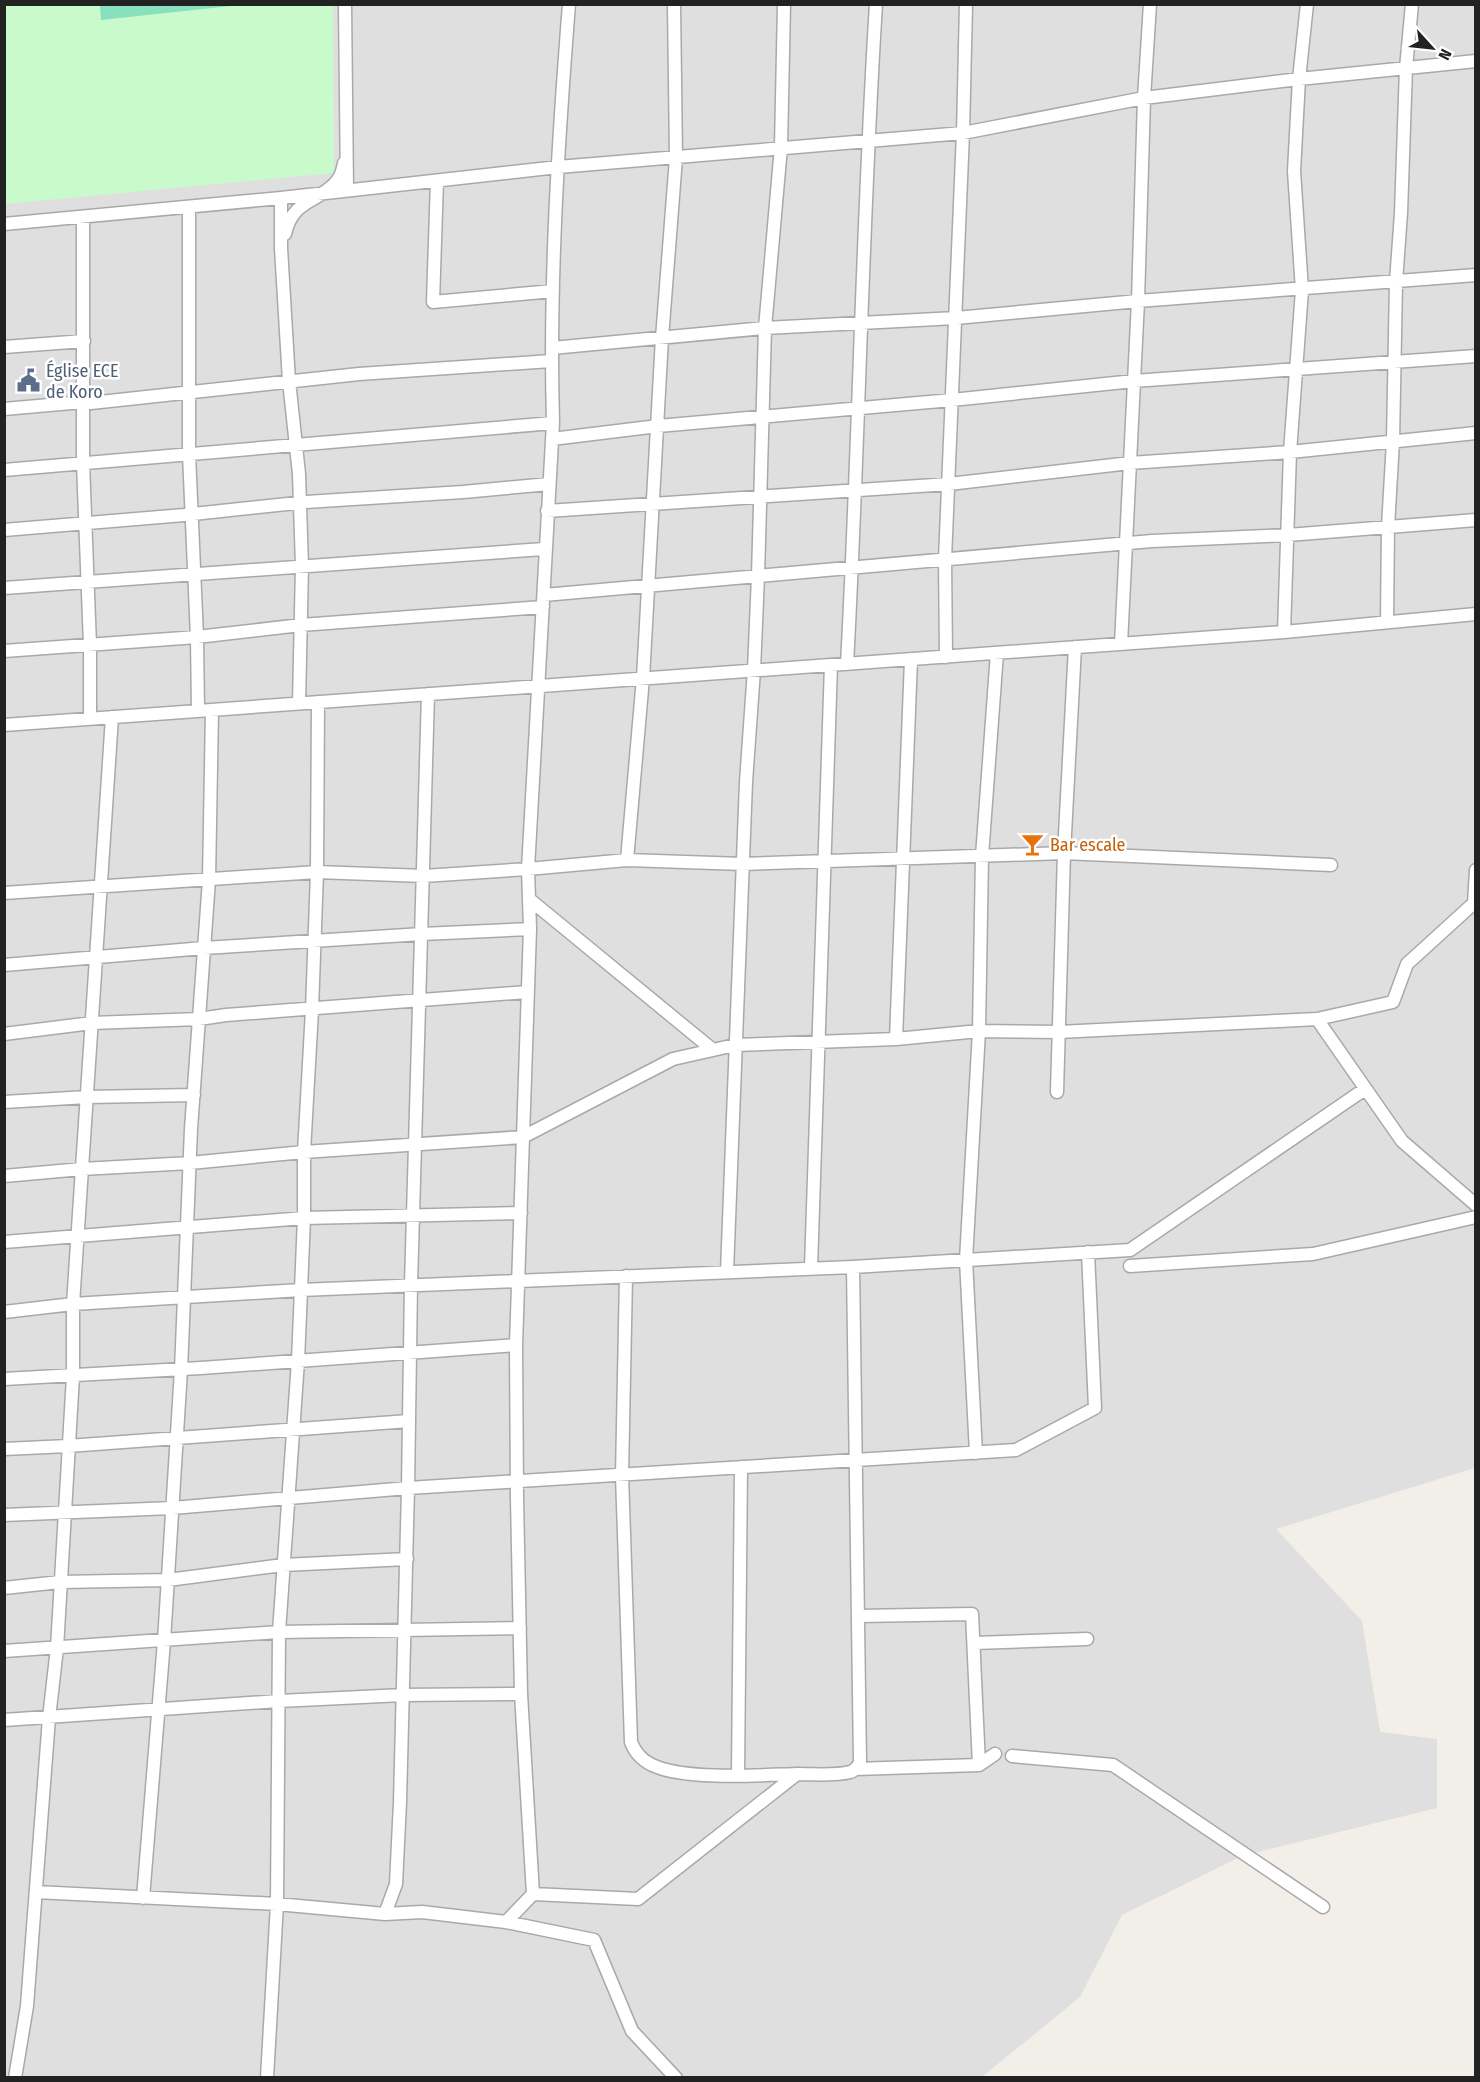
<svg xmlns="http://www.w3.org/2000/svg" width="1480" height="2082" font-family="'Fira Sans Condensed',sans-serif">
  <rect width="100%" height="100%" fill="#f2efe9"/>
  <!-- residential -->
  <path fill="#e0dfdf" d="M5,5H1475V1468L1276,1529L1362,1621L1380,1732L1437,1739V1808L1242,1856L1122,1915L1080,1997L982,2077L5,2078Z"/>
  <!-- park -->
  <path fill="#c8facc" d="M6,5H333L334,173L5,204Z"/>
  <!-- pitch -->
  <path fill="#88e0be" d="M100,4H240V5L101,20Z"/>
  <g fill="none" stroke-linecap="round" stroke-linejoin="round">
    <defs>
      <path id="minor" d="M345,4L347,190
        M437,181L433,302L553,291
        M281,198V248L289,381L299,474L302,566L299,703
        M189,207V454L197,637L198,711
        M83,217V463L90,645V719
        M4,224L281,198L558,167L963,133L1144,98L1299,79L1476,61
        M285,234C293,198 319,203 337,181C341,176 343,169 344,163
        M4,347L84,341
        M552,348L765,328L956,318L1138,301L1476,275
        M4,409L83,402L91,403L359,374L551,361
        M552,439L658,426L952,400L1134,381L1476,356
        M4,470L553,423
        M547,511L949,484L1130,463L1290,452L1476,433
        M4,530L184,515L306,502L463,492L549,484
        M4,588L544,549
        M544,595L1152,541L1288,535L1476,520
        M1387,622L1388,527L1393,441L1396,282L1401,213L1406,68L1412,4
        M1284,632L1290,452L1302,290L1294,171L1299,79L1307,4
        M1121,644L1138,301L1144,98L1150,4
        M4,651L197,637L301,625L543,607
        M946,657L945,559L963,133L966,4
        M847,664C859,444 862,224 876,4
        M4,725L1284,632L1476,614
        M627,860L643,678L662,338L676,158L674,4
        M4,893L317,872L424,876L528,869L627,860L743,864L1064,853L1331,865
        M529,899L713,1050
        M4,965L204,948L422,934L530,929
        M1317,1019L1402,1141L1476,1205
        M4,1034L92,1023L199,1019L226,1015L527,992
        M896,1039L911,660
        M1057,1092L1064,853L1075,647
        M4,1102L87,1097L194,1095
        M4,1176L82,1169L190,1163L304,1152L523,1137L673,1059L735,1045L896,1039L979,1031L1059,1032L1317,1019L1393,1002L1407,964L1474,903L1476,870
        M4,1242L304,1218L521,1213
        M1130,1266L1313,1254L1476,1217
        M811,1268L831,665
        M727,1272L746,782L754,670L758,576L765,328L781,147L784,4
        M626,1276L622,1475L631,1742C636,1755 644,1762 657,1767C690,1780 762,1775 799,1774C815,1774 835,1776 850,1772C855,1771 857,1767 860,1763L853,1267
        M4,1312L73,1304L301,1290L853,1267L1130,1250L1365,1089
        M516,1345L530,929L528,869L553,423C549,284 558,144 569,4
        M4,1379L201,1368L516,1345L517,1498L521,1694L533,1894
        M4,1449L68,1446L409,1421
        M976,1453L966,1260L979,1031L982,856L997,653
        M4,1515L172,1508L408,1488L1016,1450L1095,1408L1088,1252
        M4,1588L60,1582L168,1580L283,1565L407,1559
        M859,1616L972,1614L979,1765
        M974,1643L1087,1639
        M4,1651L279,1632L520,1628
        M4,1720L279,1701L403,1695L521,1694
        M1012,1756L1113,1765L1323,1907
        M855,1769L979,1765L995,1754
        M738,1775L741,1467
        M36,1892L277,1904L385,1914L422,1912L506,1922L533,1894L638,1899L797,1774
        M143,1898L164,1641L181,1370L191,1129L209,880L212,710
        M385,1914L396,1884L400,1802L408,1488L411,1284L428,694
        M506,1922L594,1940L632,2031L676,2078
        M15,2078L27,2006L49,1718L57,1648L73,1376V1304L112,717
        M267,2078L277,1904L279,1632L298,1361L304,1218V1152L312,1010L317,872L318,702"/>
    </defs>
    <!-- minor casing -->
    <use href="#minor" stroke="#a9a9a9" stroke-width="15"/>
    <!-- minor -->
    <use href="#minor" stroke="#fff" stroke-width="12"/>
  </g>
  <!-- icons -->
  <defs>
    <symbol id="civic-bare" viewBox="-9 -9 18 18"><path d="M-.6-6.5H3V-4.5H.6V-3L4-1V1h2V6H-6V1h2V-1L-.6-3ZM-1.2 2.5V6h2.4V2.5Z" fill="#5c6f8a" stroke="#fff" stroke-width="2.5" paint-order="stroke"/></symbol>
    <symbol id="bar-bare" viewBox="-9 -9 18 18"><path d="M-6-5H6L.8 .8V4.5H3.5V6h-7V4.5H-.8V.8Z" fill="#e8710a" stroke="#fff" stroke-width="2.5" paint-order="stroke"/></symbol>
  </defs>
  <g fill-rule="evenodd">
    <use href="#civic-bare" x="12" y="364" width="33" height="33"/>
    <use href="#bar-bare" x="1016" y="828" width="33" height="33"/>
  </g>
  <g text-anchor="middle" dominant-baseline="central" stroke-width="5" stroke-linejoin="round" paint-order="stroke">
    <!-- service labels -->
    <g font-size="18" fill="#4e5e75" stroke="#fff" text-anchor="start">
      <text x="46" y="371">Église ECE<tspan x="46" dy="21">de Koro</tspan></text>
    </g>
    <!-- food labels -->
    <g font-size="18" fill="#c56008" stroke="#fff" text-anchor="start">
      <text x="1050" y="845">Bar escale</text>
    </g>
  </g>
  <!-- border -->
  <rect width="1480" height="2082" fill="none" stroke="#222222" stroke-width="12"/>
  <!-- north arrow -->
  <g transform="translate(1432 48) rotate(117)" stroke="#ffffff" stroke-width="4.5" paint-order="stroke">
  <path d="M0-4.5L10 22L0 15L-10 22Z" fill="#222222"/>
  <text y="-9" font-size="16" font-weight="bold" text-anchor="middle" fill="#222222">N</text>
  </g>
</svg>
